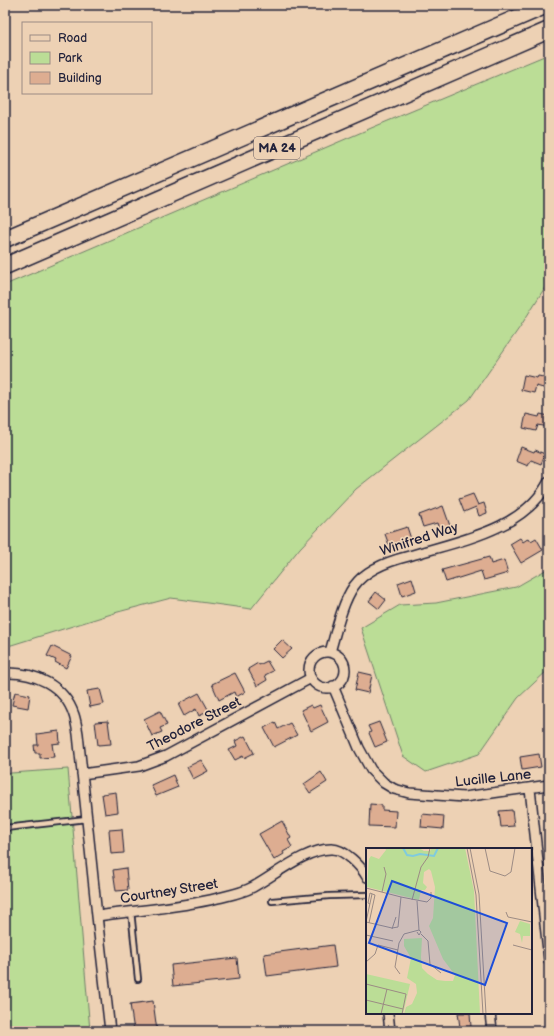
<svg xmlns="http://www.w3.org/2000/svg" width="554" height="1036" font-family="'Balsamiq Sans',sans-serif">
  <rect width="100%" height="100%" fill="#edd1b4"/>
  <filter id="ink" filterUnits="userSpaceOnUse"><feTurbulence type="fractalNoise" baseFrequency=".025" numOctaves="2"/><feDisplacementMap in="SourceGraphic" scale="8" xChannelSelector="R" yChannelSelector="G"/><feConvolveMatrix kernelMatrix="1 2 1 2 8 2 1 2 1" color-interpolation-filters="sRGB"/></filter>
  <g filter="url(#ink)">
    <!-- green -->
    <path fill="#bbdd96" stroke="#6e8068" d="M549,54V281L520,327L469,400L356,489L300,548L251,609L171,598L118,612L5,647V285L376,126Z
      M549,568V669L518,698L479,754L426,772L403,756L361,628L400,605L436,603L516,587Z
      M68,769L90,1031H5V775L11,773Z"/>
    <!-- building -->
    <path fill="#ddad91" stroke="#22223b" d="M524,375L537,378L538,376L549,378L547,389L536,386L534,393L521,390Z
      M526,414L539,417L540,414L549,416V427L538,425L536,431L523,428Z
      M521,447L534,452L535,450L545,454L541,464L531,460L528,466L516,461Z
      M473,494L478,505L484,503L487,513L479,516L476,507L464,512L459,499Z
      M443,506L450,526L439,530L437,523L423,527L419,515Z
      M407,527L411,539L389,545L385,534Z
      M520,538L523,542L529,538L531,541L536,538L543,550L521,563L510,544Z
      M489,557L491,564L504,560L508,573L484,580L481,571L446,582L442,570Z
      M412,578L416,591L402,596L398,583Z
      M376,592L386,600L379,609L369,601Z
      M282,640L292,649L282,658L273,649Z
      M52,646L72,656L66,668L55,662L56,660L47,656Z
      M267,661L273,671L265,675L267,680L257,686L248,669L258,663L259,665Z
      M359,672L372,675L368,693L355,690Z
      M235,673L245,692L236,697L234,692L219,700L212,684Z
      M100,689L104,704L90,707L87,691Z
      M15,692L30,695L28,708L12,705Z
      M199,693L209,711L199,716L196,709L184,716L178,704Z
      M311,705L313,708L320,705L328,722L311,731L301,710Z
      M160,711L167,725L160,728L162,732L152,736L144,719Z
      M108,721L111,744L98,745L95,722Z
      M275,722L278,729L290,723L297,735L274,747L264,728Z
      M379,722L387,742L375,747L369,733L371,732L368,726Z
      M59,731L60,743L52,744L54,757L40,758V753H35L34,745H38L37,734Z
      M245,736L254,753L244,758L243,756L235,760L229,750L237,746L235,741Z
      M539,754L541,767L522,770L520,757Z
      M201,760L208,771L193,779L187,767Z
      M321,772L327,782L310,793L304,784Z
      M173,775L178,787L156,796L151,785Z
      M116,792L118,812L105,814L102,794Z
      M370,804L382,805V810L396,811L395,827L369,826Z
      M512,810L514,826L501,827L499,811Z
      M422,814L444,816L443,829L421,827Z
      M282,821L291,838L288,840L292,847L283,852L284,854L274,860L259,834Z
      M122,829L124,853L111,854L109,830Z
      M126,868L128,890L116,891L113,870Z
      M333,945L336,967L267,976L264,954Z
      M237,958L239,979L173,986L171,965Z
      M153,1001L157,1031H134L130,1004Z
      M458,1013H470L471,1027H460Z"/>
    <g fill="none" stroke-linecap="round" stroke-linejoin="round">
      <defs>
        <path id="lane" d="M5,828L87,819
          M272,901L329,896L367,895
          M131,911L138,979"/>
        <path id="street" d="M330,652C336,632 342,603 354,586C366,569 389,561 409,556C457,541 524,531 549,481
          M309 670a18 18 0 1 1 36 0a18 18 0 1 1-36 0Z
          M5,673C35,672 64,685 74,715C76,721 77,728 78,734L97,916
          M333,686L359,748L371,770L384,783L394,789L409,793L464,797L549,785
          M82,774L139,766L166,756L311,678
          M530,789L549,960
          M388,1013L390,1031
          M490,1013L492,1031
          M110,1031L97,916C138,910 179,908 218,898C230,895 242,893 253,887C275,875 307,848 332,849C344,849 361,866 367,877"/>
        <path id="highway" d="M5,239L547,5
          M5,266L549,30"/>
      </defs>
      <!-- lane casing -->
      <use href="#lane" stroke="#22223b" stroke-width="8"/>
      <!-- street casing -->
      <use href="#street" stroke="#22223b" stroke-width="12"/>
      <!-- highway casing -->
      <use href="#highway" stroke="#22223b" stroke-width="19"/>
      <!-- lane -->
      <use href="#lane" stroke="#edd1b4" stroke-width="4.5"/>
      <!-- street -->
      <use href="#street" stroke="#edd1b4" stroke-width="9"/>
      <!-- highway -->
      <use href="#highway" stroke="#edd1b4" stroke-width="16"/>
    </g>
  </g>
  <g text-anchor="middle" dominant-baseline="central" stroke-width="3.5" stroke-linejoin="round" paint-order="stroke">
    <!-- shield labels -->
    <rect fill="#edd1b4" stroke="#5f565f" stroke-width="1" x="254" y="137" width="46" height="22" rx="3"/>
    <g font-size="13" font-weight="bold" fill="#22223b">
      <text x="277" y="148">MA 24</text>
    </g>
    <!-- street labels -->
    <g font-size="14" fill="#22223b" stroke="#edd1b4">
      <text transform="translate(419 539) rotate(-18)">Winifred Way</text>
      <text transform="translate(194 724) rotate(-27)">Theodore Street</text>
      <text transform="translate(493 778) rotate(-6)">Lucille Lane</text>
      <text transform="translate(169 891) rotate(-9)">Courtney Street</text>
    </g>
  </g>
  <!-- overview -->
  <g transform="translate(366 848)">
    <rect width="166" height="166" fill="#edd1b4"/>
    <path d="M19,0H53L58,3H64L66,0H99L108,43L114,166H38L40,159L46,156L51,145L50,136L41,130L45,110L38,98V91L56,90L55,109L56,120L62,126L71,132L79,133H87L89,127L77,111L63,78L67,70L69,39L65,23L63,21L58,24L57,35L61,39L59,42H55L53,52L1,39L3,11L5,8L13,11L20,2ZM154,73L164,76V88H157L156,95L154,86L149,84ZM0,126L44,136L37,166H0Z" fill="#bbdd96"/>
    <path fill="none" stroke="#7fcbde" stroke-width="2" d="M37,0L41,7L47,8L54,6L68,8L72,0"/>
    <path fill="none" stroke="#9c8b84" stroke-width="1" d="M101,0L110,47L117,166M104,0L113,46L120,166M119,0L124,23L139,28L145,24L149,0M165,0L166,112M0,40L35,49L32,79L26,80L0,74M16,44L20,26L18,19M35,49L61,54L65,50V44M46,52L55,19L62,9L64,0M51,53L53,82M140,64L142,69L166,74M0,74L6,46M3,75L9,47L4,45L2,55L4,56M26,81L30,69M55,86L62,93L64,116L75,125M0,87L27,93M147,97L166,102M0,114L9,106L12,97L32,102M34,126L29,119L33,95L38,86L53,82L55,84L53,87L51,84M0,136L40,146L36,166M0,152L37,161M15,166L21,141"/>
    <path fill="#1d4ed8" fill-opacity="0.15" stroke="#1d4ed8" stroke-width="2" d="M26,33L141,75L119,137L3,95Z"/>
    <rect width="166" height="166" fill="none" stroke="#22223b" stroke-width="2"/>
  </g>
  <!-- margin -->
  <rect width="554" height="1036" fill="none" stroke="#edd1b4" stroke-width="20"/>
  <rect x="10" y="10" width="534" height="1016" fill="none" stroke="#22223b" stroke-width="1.5" filter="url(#ink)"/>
  <!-- legend -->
  <rect x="22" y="22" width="130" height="72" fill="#edd1b4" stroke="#9c8b84"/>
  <rect x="30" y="35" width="20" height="6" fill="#edd1b4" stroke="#9c8b84"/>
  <text x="58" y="42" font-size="12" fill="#22223b">Road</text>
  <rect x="30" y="52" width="20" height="12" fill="#bbdd96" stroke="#9c8b84"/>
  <text x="58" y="62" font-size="12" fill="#22223b">Park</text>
  <rect x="30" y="72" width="20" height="12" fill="#ddad91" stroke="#9c8b84"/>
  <text x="58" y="82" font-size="12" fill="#22223b">Building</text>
</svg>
